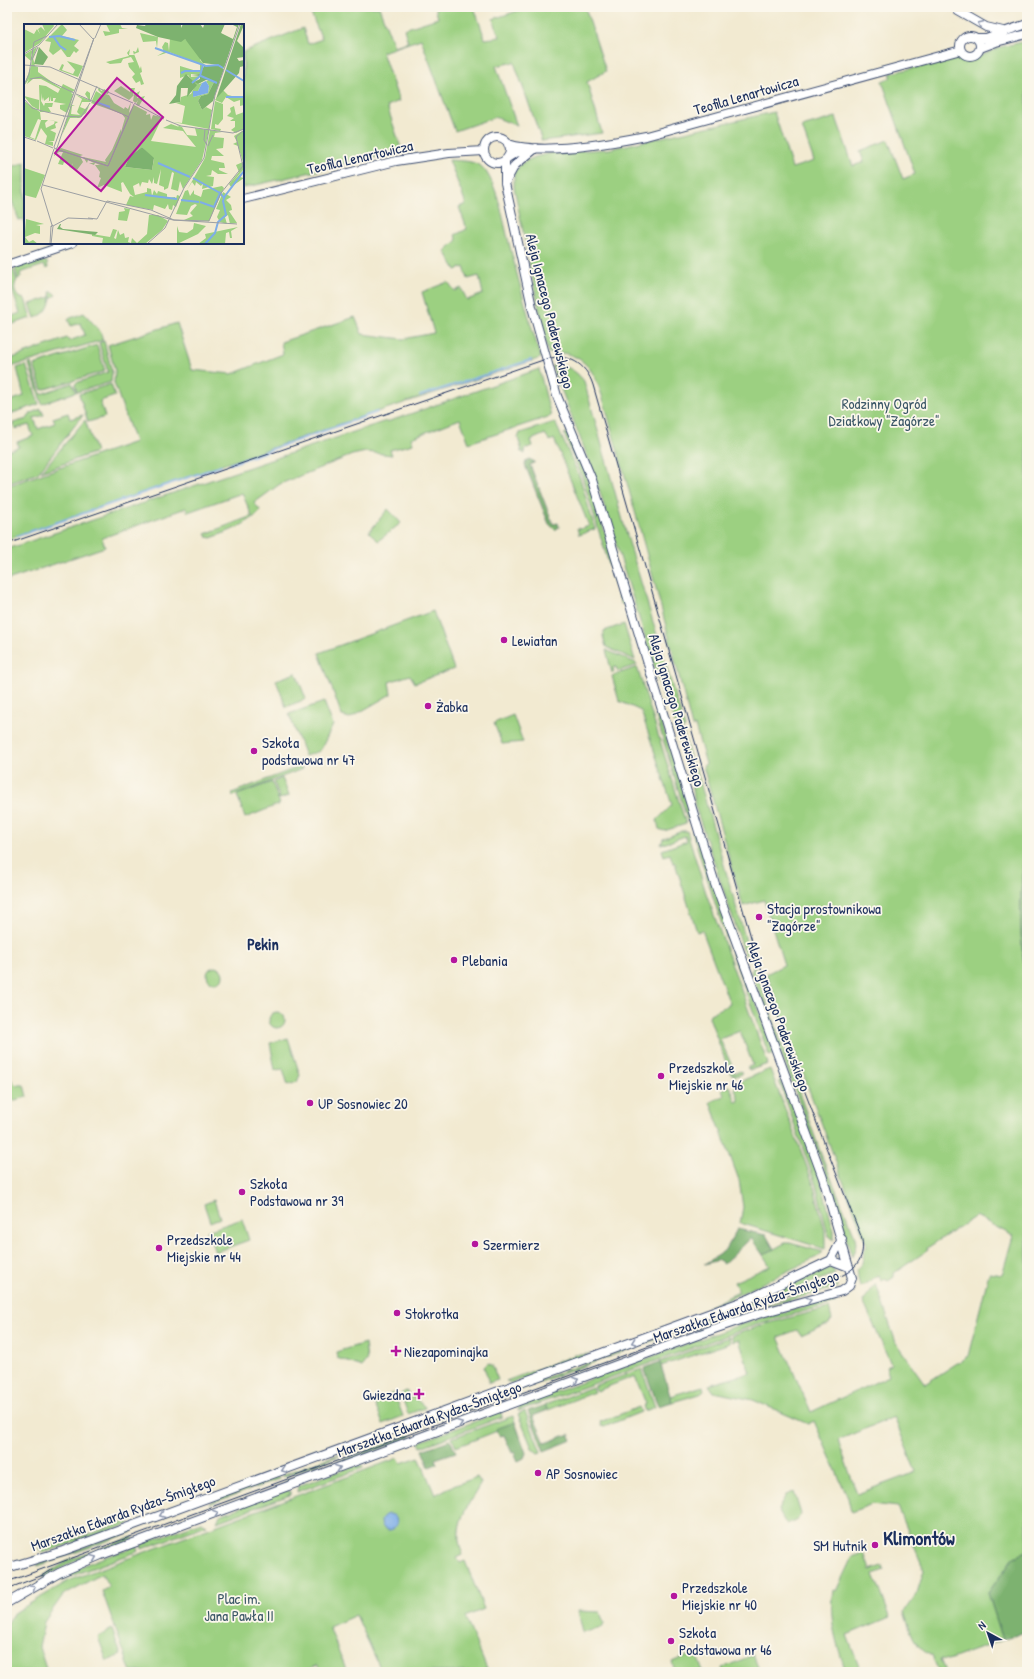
<svg xmlns="http://www.w3.org/2000/svg" width="1034" height="1679" font-family="'Patrick Hand',sans-serif">
  <rect width="100%" height="100%" fill="#fbf7ec"/>
  <filter id="ink" filterUnits="userSpaceOnUse"><feTurbulence type="fractalNoise" baseFrequency=".025" numOctaves="2"/><feDisplacementMap in="SourceGraphic" scale="8" xChannelSelector="R" yChannelSelector="G"/><feConvolveMatrix kernelMatrix="1 2 1 2 8 2 1 2 1" color-interpolation-filters="sRGB"/></filter>
  <filter id="wash" filterUnits="userSpaceOnUse"><feTurbulence type="fractalNoise" baseFrequency=".012" numOctaves="4" result="noise"/><feDisplacementMap in="SourceGraphic" scale="16" xChannelSelector="R" yChannelSelector="G"/><feGaussianBlur stdDeviation="0.9" result="paint"/><feColorMatrix in="noise" values="0 0 0 0 0 0 0 0 0 0 0 0 0 0 0 0 0 1.4 0 .05"/><feComposite in="paint" operator="in"/></filter>
  <g filter="url(#wash)">
    <rect width="100%" height="100%" fill="#f2ead1"/>
    <!-- green -->
    <path fill="#9cd081" stroke="#5c8070" fill-rule="evenodd" d="M308,7H379L394,46L408,42L404,29L438,18L435,7H474L485,39L500,37L493,19L529,7H585L606,71L587,82L602,133L542,141L514,62L496,66L517,126L495,117L455,131L421,39L382,52L399,101L387,106L402,151L243,188V52L303,28L308,44L322,39Z
      M1027,41V833C1020,883 1017,932 1027,982V1552L1013,1558L988,1593L1003,1640L948,1660L940,1659L945,1672H939L932,1656C913,1647 911,1631 904,1612L917,1593L924,1570L898,1507L872,1504L851,1512L848,1498L814,1421L808,1424L753,1400L714,1392L709,1385L750,1373L739,1340L733,1342L731,1336L765,1324L829,1308L832,1320L828,1324L801,1336L797,1330L778,1337L811,1412L889,1376L886,1367L891,1364L863,1301L876,1284L896,1343L925,1384L968,1356L989,1273L1002,1275L1013,1236L976,1216L927,1248L928,1250L894,1273V1277L888,1281L885,1279L882,1281L879,1275L860,1287L856,1270L862,1263L866,1243L766,974L784,965L764,900L743,906L703,766L706,764L695,726L692,727C669,636 645,545 619,455C612,435 603,389 592,372C581,356 566,351 548,353L514,187V172L522,163L535,157L555,152L609,149L774,112L792,168L814,161L802,127L836,117L853,166L864,162L860,151L888,140L903,179L915,174L882,81L890,78L891,73L957,58L972,60L1000,47ZM894,1417L916,1472L857,1494L838,1440Z
      M449,160C462,161 477,160 485,170C499,190 503,220 509,243C519,282 529,320 541,358L346,422L7,540V486L135,442L114,383L115,371L108,345L177,323L192,370L232,374L283,354L281,342L355,317L362,334L403,339L434,333L422,292L448,282L455,291L461,288L467,300L483,294L479,276L468,279L464,267L456,270L445,251L457,240L455,235L467,229L459,207L466,204Z
      M25,162V226L23,219L19,220L7,188V169Z
      M38,260L47,262L48,268L46,269L44,265L20,273L21,277L18,279L15,268Z
      M13,269L17,280C12,288 15,298 25,299L31,318L7,326V318L20,313L7,276V271Z
      M50,292H53L56,295L51,298C49,309 45,314 35,318L30,304L51,297Z
      M84,313L100,331L103,340L7,368V360L67,338L69,341L85,335L81,323L71,326L68,319Z
      M104,341L112,372L111,382L77,392L75,385L76,383L108,372L99,343Z
      M97,345L105,371L42,390L34,365Z
      M31,363L41,394L72,383L76,392L42,404L29,364Z
      M26,365L39,404L7,415V402L24,396L17,368Z
      M552,366C567,365 574,369 584,381L628,539L685,728L682,729L692,763L688,764L670,707L667,708L595,476Z
      M539,369L551,416L469,443L460,419L411,438L413,444L390,450L392,455L366,452L352,455L280,484L254,503L261,511C246,525 230,531 211,538L207,537L205,534L252,516L242,493L188,512L186,508L102,538L105,547L7,580V549L386,421L387,422Z
      M111,384L115,396L100,401L105,417L88,422L79,394Z
      M41,409L44,415L34,418L38,429L55,423L53,418L68,413L70,419L83,415L38,473L10,483L7,475V451L19,447L17,442L33,436L29,425L15,429L13,423L27,419L31,413Z
      M85,420L96,452L41,472Z
      M555,422L580,478L595,529L579,535L577,528L580,529L589,526L554,439L550,441L545,434L531,440L533,446L524,449L525,454L520,451H522L518,438L520,433Z
      M569,432L586,472L627,604H621L583,479L564,434Z
      M388,509L401,523L378,541L369,532Z
      M433,611L454,669L415,683L410,675L389,682L391,694L350,718L342,716L319,653Z
      M624,624L635,660L606,647L603,636L604,631Z
      M606,650L636,663L637,665L618,671L616,667L613,668L614,672L612,673Z
      M637,667L686,824L664,831L659,829L657,820L672,805L641,711L619,701L612,676Z
      M296,673L306,699L286,707L276,680Z
      M324,702L333,725L320,751L305,756L289,714Z
      M659,714L690,813V819L688,822L656,716Z
      M513,715L523,742L502,744L494,723Z
      M301,766L302,769L233,796L232,793Z
      M696,768L749,951L752,960L745,954L695,806L691,774L693,773L692,769Z
      M282,778L289,796L280,799L274,782Z
      M272,782L280,804L245,818L237,795Z
      M682,831H687L706,893L768,1064L750,1070L747,1068L753,1065L740,1031L720,1039L735,1073L741,1071L742,1074L736,1076L730,1073L709,1017L710,1014L730,1004L702,930L697,932L675,863H673L670,854L664,856L662,850L687,841L685,836L661,845L663,839Z
      M692,831L697,835L774,1053L769,1055L723,928Z
      M754,966L821,1154L855,1236L856,1245L852,1257L830,1185L751,972Z
      M207 975a8 8 0 1 1 16 0a8 8 0 1 1-16 0Z
      M269 1020a8 8 0 1 1 16 0a8 8 0 1 1-16 0Z
      M288,1038L300,1075L297,1082L288,1085L283,1069L275,1070L270,1043Z
      M770,1069L813,1183L825,1231V1249L740,1223L743,1207L739,1180L710,1102L724,1096L722,1089L730,1086L736,1102L739,1101L735,1089L736,1083Z
      M8,1076L16,1085H24L27,1097L7,1102Z
      M779,1081H781L795,1112L819,1174L834,1230V1240L828,1235L816,1185Z
      M214,1200L220,1218L210,1222L204,1204Z
      M242,1219L249,1240L215,1252L207,1231Z
      M785,1243H790L823,1252L817,1257L723,1302L707,1307L739,1292L734,1282L770,1266L763,1255Z
      M832,1267L835,1274L510,1393L512,1390C619,1350 729,1315 832,1267Z
      M836,1280L838,1287L775,1304L696,1333V1331Z
      M828,1300L836,1303L761,1323L518,1411L519,1406L523,1404L744,1323Z
      M729,1337L730,1343L661,1366L660,1362Z
      M365,1343L367,1360L362,1367L337,1358L336,1352Z
      M590,1354L512,1383L506,1381L575,1355Z
      M488,1363L492,1365L498,1380L489,1383L484,1367Z
      M642,1369L655,1407L645,1411L643,1406L646,1404L635,1376L597,1391L594,1386Z
      M703,1386L704,1391L700,1394L672,1402L670,1396Z
      M592,1387L594,1392L548,1410L545,1405Z
      M406,1391L425,1407V1408L408,1414L401,1394Z
      M394,1393L403,1416L383,1424L373,1400Z
      M494,1396L495,1399L414,1428V1426Z
      M639,1407L641,1412L604,1427L601,1426L600,1422Z
      M525,1411L541,1452L538,1453L532,1448L518,1414Z
      M501,1412L502,1417L421,1447L419,1442Z
      M513,1416L515,1422L497,1429V1431L456,1447L452,1438Z
      M410,1435L411,1437L286,1484L285,1482Z
      M375,1441V1442L283,1477L282,1475Z
      M419,1457L435,1495L448,1488L477,1477L481,1483C467,1508 451,1525 463,1555L457,1558L460,1563L465,1561L484,1609L465,1617L487,1669L478,1672H382L356,1615L329,1627L347,1672H321L318,1665L302,1672H131L102,1591L109,1587L102,1574L63,1595L44,1622L39,1647L47,1672H7V1624L14,1613L70,1580L398,1458L401,1463Z
      M362,1465L363,1468L297,1492L298,1486L348,1468Z
      M278,1476L279,1479L209,1504L211,1501Z
      M287,1490L290,1491V1495L217,1522L220,1515Z
      M794,1492L801,1514L799,1519L786,1524L778,1510L786,1495Z
      M128,1520L129,1524L49,1551L44,1552L39,1549L90,1534Z
      M201,1522L207,1525L142,1549L141,1544Z
      M131,1530L132,1532L38,1566L37,1564Z
      M133,1537L134,1539L77,1560L43,1578L42,1577L69,1560Z
      M137,1546L139,1551L60,1580C72,1566 118,1553 137,1546Z
      M864,1553L870,1570L882,1566L884,1570L874,1574L890,1617L847,1635L861,1672H846C837,1644 828,1620 833,1590L836,1591L852,1557Z
      M578,1611L600,1612L604,1623L602,1627L583,1633Z
      M112,1629L121,1655L107,1661L98,1637Z
      M696,1653L703,1672H675L672,1662Z
      M753,1655L760,1672H723L722,1668Z"/>
    <!-- forest -->
    <path fill="#7db26f" stroke="#4c7066" d="M529,459L535,462L530,465L553,524L558,523L559,527L555,530L549,524L525,465L526,461Z
      M1027,833V982C1017,932 1020,883 1027,833Z
      M737,1229L766,1235L774,1249L763,1255L751,1238L724,1264L719,1260L704,1264L719,1255L727,1248Z
      M660,1362L672,1402L658,1406L644,1368Z
      M545,1405L548,1410L533,1416L545,1443L569,1434L572,1440L544,1451L528,1411Z
      M515,1422L526,1453L524,1458L518,1461L514,1452L512,1453L504,1435L500,1436L496,1429Z
      M450,1440L456,1452L435,1459L437,1464L429,1467L422,1450Z
      M1027,1552V1631L1003,1640L988,1593L1013,1558Z"/>
    <!-- water -->
    <path fill="#7eade8" stroke="#4c6ea3" d="M381 1522a8 8 0 1 1 16 0a8 8 0 1 1-16 0Z"/>
    <g fill="none" stroke-linecap="round" stroke-linejoin="round">
      <!-- stream -->
      <path stroke="#7eade8" stroke-width="2" d="M420,396L531,360
        M230,464L377,412
        M17,536L221,466"/>
    </g>
  </g>
  <g filter="url(#ink)">
    <g fill="none" stroke-linecap="round" stroke-linejoin="round">
      <defs>
        <path id="tertiary" d="M958,11L986,27L1003,31
          M960 46a10 10 0 1 1 20 0a10 10 0 1 1-20 0Z
          M978,38H986L1027,24
          M980,48L996,42L1027,34
          M484 150a13 13 0 1 1 26 0a13 13 0 1 1-26 0Z
          M508,144C541,155 611,143 646,136L961,50
          M507,158L515,153L532,149
          M505,183L515,165L536,148
          M243,199L396,161L449,153L484,151
          M7,265L72,243
          M831,1260L849,1267
          M7,1568L63,1551L749,1299L831,1260L842,1239
          M7,1603L59,1573L101,1555L714,1329L758,1314L842,1291L849,1286L852,1278L823,1178L715,884L592,480L557,396L532,307L505,183V160"/>
      </defs>
      <!-- tertiary casing -->
      <use href="#tertiary" stroke="#3b4b6f" stroke-width="10"/>
      <!-- tertiary -->
      <use href="#tertiary" stroke="#fff" stroke-width="8"/>
      <!-- tram -->
      <path stroke="#1b2f5e" stroke-width="1" d="M7,544L546,359C568,353 586,363 593,385L754,948C786,1045 823,1141 861,1236C866,1253 859,1267 843,1275L7,1582
        M7,1589L43,1575L52,1569"/>
    </g>
    <!-- one-way arrows -->
    <defs><path id="oneway-chevron" d="M-2-3.5L2.5 0L-2 3.5" fill="none" stroke-width="1.6" stroke-linecap="round" stroke-linejoin="round"/></defs>
    <g stroke="#8d97ae">
      <use href="#oneway-chevron" transform="translate(980 24) rotate(-155)"/>
      <use href="#oneway-chevron" transform="translate(809 1300) rotate(-15)"/>
      <use href="#oneway-chevron" transform="translate(634 1342) rotate(160)"/>
      <use href="#oneway-chevron" transform="translate(576 1380) rotate(-20)"/>
      <use href="#oneway-chevron" transform="translate(460 1423) rotate(-20)"/>
      <use href="#oneway-chevron" transform="translate(338 1468) rotate(-20)"/>
      <use href="#oneway-chevron" transform="translate(284 1470) rotate(160)"/>
      <use href="#oneway-chevron" transform="translate(216 1513) rotate(-20)"/>
      <use href="#oneway-chevron" transform="translate(162 1515) rotate(160)"/>
      <use href="#oneway-chevron" transform="translate(94 1558) rotate(-23)"/>
      <use href="#oneway-chevron" transform="translate(33 1588) rotate(-30)"/>
    </g>
  </g>
  <!-- markers -->
  <g fill="#b5179e" stroke="#fbf7ec" stroke-width="1.5">
    <circle cx="504" cy="640" r="4"/>
    <circle cx="428" cy="706" r="4"/>
    <circle cx="254" cy="751" r="4"/>
    <circle cx="759" cy="917" r="4"/>
    <circle cx="454" cy="960" r="4"/>
    <circle cx="661" cy="1076" r="4"/>
    <circle cx="310" cy="1103" r="4"/>
    <circle cx="242" cy="1192" r="4"/>
    <circle cx="475" cy="1244" r="4"/>
    <circle cx="159" cy="1248" r="4"/>
    <circle cx="397" cy="1313" r="4"/>
    <path d="M394 1345h4v4h4v4h-4v4h-4v-4h-4v-4h4z"/>
    <path d="M417 1388h4v4h4v4h-4v4h-4v-4h-4v-4h4z"/>
    <circle cx="538" cy="1473" r="4"/>
    <circle cx="875" cy="1545" r="4"/>
    <circle cx="674" cy="1596" r="4"/>
    <circle cx="671" cy="1641" r="4"/>
  </g>
  <g text-anchor="middle" dominant-baseline="central" stroke-width="3.5" stroke-linejoin="round" paint-order="stroke">
    <!-- street labels -->
    <g font-size="15" fill="#1b2f5e" stroke="#fbf7ec">
      <text transform="translate(746 95) rotate(-16)">Teofila Lenartowicza</text>
      <text transform="translate(360 157) rotate(-13)">Teofila Lenartowicza</text>
      <text transform="translate(550 311) rotate(76)">Aleja Ignacego Paderewskiego</text>
      <text transform="translate(677 710) rotate(73)">Aleja Ignacego Paderewskiego</text>
      <text transform="translate(779 1016) rotate(70)">Aleja Ignacego Paderewskiego</text>
      <text transform="translate(746 1306) rotate(-19)">Marszałka Edwarda Rydza-Śmigłego</text>
      <text transform="translate(429 1419) rotate(-20)">Marszałka Edwarda Rydza-Śmigłego</text>
      <text transform="translate(123 1513) rotate(-20)">Marszałka Edwarda Rydza-Śmigłego</text>
    </g>
    <!-- park labels -->
    <g font-size="15" fill="#3b5767" stroke="#fbf7ec">
      <text x="884" y="403">Rodzinny Ogród<tspan x="884" dy="17">Działkowy "Zagórze"</tspan></text>
      <text x="239" y="1598">Plac im.<tspan x="239" dy="17">Jana Pawła II</tspan></text>
    </g>
    <!-- poi labels -->
    <g font-size="15" fill="#1b2f5e" stroke="#fbf7ec" text-anchor="start">
      <text x="512" y="640">Lewiatan</text>
      <text x="436" y="706">Żabka</text>
      <text x="262" y="742">Szkoła<tspan x="262" dy="17">podstawowa nr 47</tspan></text>
      <text x="767" y="908">Stacja prostownikowa<tspan x="767" dy="17">"Zagórze"</tspan></text>
      <text x="462" y="960">Plebania</text>
      <text x="669" y="1067">Przedszkole<tspan x="669" dy="17">Miejskie nr 46</tspan></text>
      <text x="318" y="1103">UP Sosnowiec 20</text>
      <text x="250" y="1183">Szkoła<tspan x="250" dy="17">Podstawowa nr 39</tspan></text>
      <text x="167" y="1239">Przedszkole<tspan x="167" dy="17">Miejskie nr 44</tspan></text>
      <text x="483" y="1244">Szermierz</text>
      <text x="405" y="1313">Stokrotka</text>
      <text x="404" y="1351">Niezapominajka</text>
      <text x="411" y="1394" text-anchor="end">Gwiezdna</text>
      <text x="546" y="1473">AP Sosnowiec</text>
      <text x="867" y="1545" text-anchor="end">SM Hutnik</text>
      <text x="682" y="1587">Przedszkole<tspan x="682" dy="17">Miejskie nr 40</tspan></text>
      <text x="679" y="1632">Szkoła<tspan x="679" dy="17">Podstawowa nr 46</tspan></text>
    </g>
    <!-- neighbourhood labels -->
    <g font-size="16" font-weight="bold" fill="#1b2f5e" stroke="#fbf7ec">
      <text x="263" y="944">Pekin</text>
    </g>
    <!-- district labels -->
    <g font-size="19" font-weight="bold" fill="#1b2f5e" stroke="#fbf7ec">
      <text x="919" y="1538">Klimontów</text>
    </g>
  </g>
  <!-- overview -->
  <g transform="translate(24 24)">
    <rect width="220" height="220" fill="#f2ead1"/>
    <path d="M18,0H29L30,2L16,19L0,29V5L10,10L13,5L16,10L14,5L17,3L21,7ZM38,0L43,6L38,12L55,16L50,22L55,26L52,29L50,27L46,33H43L37,25L29,31L25,27L27,18L21,17ZM82,0H96L98,4L104,5H95V9L81,12L79,7L86,8ZM116,9L134,13L133,24L132,17L119,18ZM144,12L161,15L176,27V36L182,42H179L176,50H167V53L176,52L171,58L175,60L186,56L190,58L184,70L177,72L174,77L178,86L182,83L188,86L185,105L149,98L158,99L161,82L152,79L156,78L157,73L167,70L171,62L164,51L156,54V42L176,48V40L145,28L133,32L140,28L138,23L141,18L144,19L145,27L146,15L149,16ZM182,57L185,62L184,69L169,73V67H174L178,59ZM13,23L9,34L11,42L8,41L14,43V48L32,61L37,64L39,60L51,66L47,69L49,70L46,81L50,73L46,83L48,81L51,82H48L47,90L56,91L53,88L58,75L52,71L65,76L61,70L63,67L66,69V78H58L56,83L61,85L65,82L62,89L55,94L46,93L58,94H46L38,111L47,81L43,89L36,85V81L42,80L30,78L32,74H29V77H27V72L26,77L21,78L25,77V73L20,77L19,73L18,77L17,69V77L20,82L21,79H29L28,83H24L27,88H16L15,61L22,62L34,69L36,65L17,55H9L3,60L5,55L0,62L7,42L6,54L8,32L7,29V37L0,31ZM114,23L115,28L110,30L116,45L117,42L118,48L116,49L120,60L117,61L116,57L112,59L108,53L111,50L105,43L104,39L110,38L107,33L99,35L97,39L86,40L82,38L105,32L103,29L106,25L105,31H110L109,27L112,28ZM43,37L59,42L54,53L35,46L38,40L40,41L38,46L49,50L51,46ZM97,62L106,68L107,64H111L109,71L116,67L113,74L121,72L115,82L112,81L114,76L112,79L109,77L110,71L105,76L90,67ZM75,63L77,67L81,65L82,69L83,66L85,67L84,70L78,69L85,71L90,79L100,85L101,83L104,85L107,78L105,89L110,81L123,88L122,91L126,90L127,96L129,91L141,94H138L127,117L172,123L159,107L139,104L147,100L155,103L153,101L158,103L163,111L173,112L171,104L185,106L178,136L159,165L156,157L154,167L147,165L150,149L148,148L144,164L140,166V163L135,161L137,145L133,160L130,159V153L128,160L125,155L124,159L118,158L116,163L115,159L109,162L111,171L123,168V164L127,165L128,172L130,166L133,170L134,167L143,170V174L151,173L152,175L153,171L156,172L152,183L149,181L148,186L145,185L144,180L141,185L130,181L129,186L102,181L106,172L110,173L106,170L99,158L97,159L98,168L80,161L73,164L77,154L75,153L76,148L71,141H76L71,139L70,141L65,139H70L64,136L63,139L59,133L82,138L81,136L88,126L97,105V108L101,94L98,90L67,79L72,67L80,72L74,66ZM118,123L130,135L128,146L101,143L105,133ZM199,66L204,71L216,74L220,73V81L216,82V76L210,78L202,73L198,79L191,76ZM0,72L15,76V86L8,82ZM0,77L16,88L17,96H24L21,99L22,104L30,100L31,97L25,96L34,98L31,100L32,104L26,106L32,109L30,117H24L29,118V122L21,120L23,112L17,104L12,116L0,112ZM14,95L17,96L11,115L6,113ZM191,77L199,80V95L194,101L191,100V104L197,105L196,107L187,105ZM210,82L212,91L220,88V105L212,109L207,106L211,103V97H206L210,94L203,92L207,88L206,84ZM186,106L198,108L191,109L190,113L200,114L199,124L192,125L200,132H188L187,136L200,139L201,144H195V146L204,150H194L188,146L187,151L182,152L190,153L189,162L178,165L179,159L177,162L172,158L171,162L168,158L163,166L181,134ZM220,106V145L209,157L219,147L216,153L220,154L207,163L205,160L215,148L212,141L219,138L214,122L209,120L213,118L210,112ZM37,124L59,131L56,132L59,138L53,146L47,144L49,139L46,144L45,140L40,138L39,141L34,140L39,128H35L30,132L32,126ZM0,144L21,151L12,174L0,171ZM198,162L200,164L185,197L160,196L169,192L166,189L173,181L171,180L167,182L163,191L152,190L161,167L164,166L166,172L170,166V170L177,173L179,166ZM199,168L207,173L202,176L207,181L208,186L205,187L213,199L206,200L204,191L201,193L203,200L196,198L193,193L196,186L192,185ZM100,184L106,185L103,197L94,196L95,188L101,187ZM125,191H134L144,197L138,206L121,220H78L79,214L68,212V210L86,213L89,205L93,206L90,214L92,215L94,206L96,211L100,209L101,214L105,213L104,218L107,219L108,214L113,219L123,210ZM2,195L20,200L12,201L16,202V210L11,209L1,213L5,218L9,216L14,220H0ZM170,199L182,202L174,210L153,220V202L155,208L163,209L169,205ZM214,203L207,207L208,214H206L205,208L202,209L201,220H174L182,214L181,210Z" fill="#9cd081" fill-rule="evenodd"/>
    <path d="M122,0H157V4L159,0H176L179,4L180,1L178,0H201L197,9L209,15L213,3L207,0H215L200,44L195,41L179,39L161,15L157,18L134,13L112,4L113,1L121,2ZM217,0L220,1L213,17L220,24V33L213,34L215,37L220,36V42L216,43L215,49L192,75ZM15,23L24,33L19,41L10,40ZM180,42H195L200,45L189,77L178,86L174,77L177,72L184,70L190,58L182,56L174,60L170,58L176,55V52L167,51L176,50ZM162,50L173,61L163,73L164,64H157L156,78L145,80L152,71L153,62ZM118,123L130,134L128,146L101,143L105,133ZM36,200H37L36,203L39,205L74,208L71,211L33,205Z" fill="#7db26f"/>
    <path d="M182,57L185,62L184,69L169,73V67H174L178,59Z" fill="#7eade8"/>
    <path fill="none" stroke="#7eade8" stroke-width="2" d="M29,12L36,22L42,26M25,13L35,12L51,16M131,24L182,42L194,41L199,44M202,46L220,57M157,49L161,47H176M177,52L193,59M168,59L176,52L179,41M202,73H220M74,79L86,83M134,139L166,153M169,154L196,169M121,171L153,175M157,176L175,178M176,178L190,183L196,169L200,174M181,220L191,209L194,198L202,191L199,177L201,172L220,147"/>
    <path fill="none" stroke="#9c9fa3" stroke-width="1" d="M55,0L69,15M70,14L33,124L31,125L30,123ZM71,14L77,0M0,30L15,21L34,0M8,36L14,23M0,41L26,43L109,79M6,55L17,53L50,69M0,61L5,50L10,18L23,12M0,75L8,84L18,87M66,78L73,62M110,79L140,95M18,87L40,92M39,92L57,93L66,79M142,96L157,102L209,109L220,105M181,105L180,116L183,121M0,113L12,117M13,117L29,124M184,122L189,111M32,125L84,142M32,125L84,142L105,93L52,70M84,142L110,80M19,161L149,196L213,200M64,194L73,195L83,177L127,186L150,196L185,197L197,169L219,142L212,113L220,106M28,201L17,165L30,125M26,220L27,202L29,201L27,203M27,220L29,202L44,194L69,195M123,220L141,204L160,164L180,134L191,71L216,0"/>
    <path fill="#b5179e" fill-opacity="0.15" stroke="#b5179e" stroke-width="2" d="M93,54L139,93L77,167L31,129Z"/>
    <rect width="220" height="220" fill="none" stroke="#1b2f5e" stroke-width="2"/>
  </g>
  <!-- margin -->
  <rect width="1034" height="1679" fill="none" stroke="#fbf7ec" stroke-width="24"/>
  <!-- north arrow -->
  <g transform="translate(988 1633) rotate(320)" stroke="#fbf7ec" stroke-width="3" paint-order="stroke">
  <path d="M0-3L7 15L0 10L-7 15Z" fill="#1b2f5e"/>
  <text y="-6" font-size="11" font-weight="bold" text-anchor="middle" fill="#1b2f5e">N</text>
  </g>
</svg>
